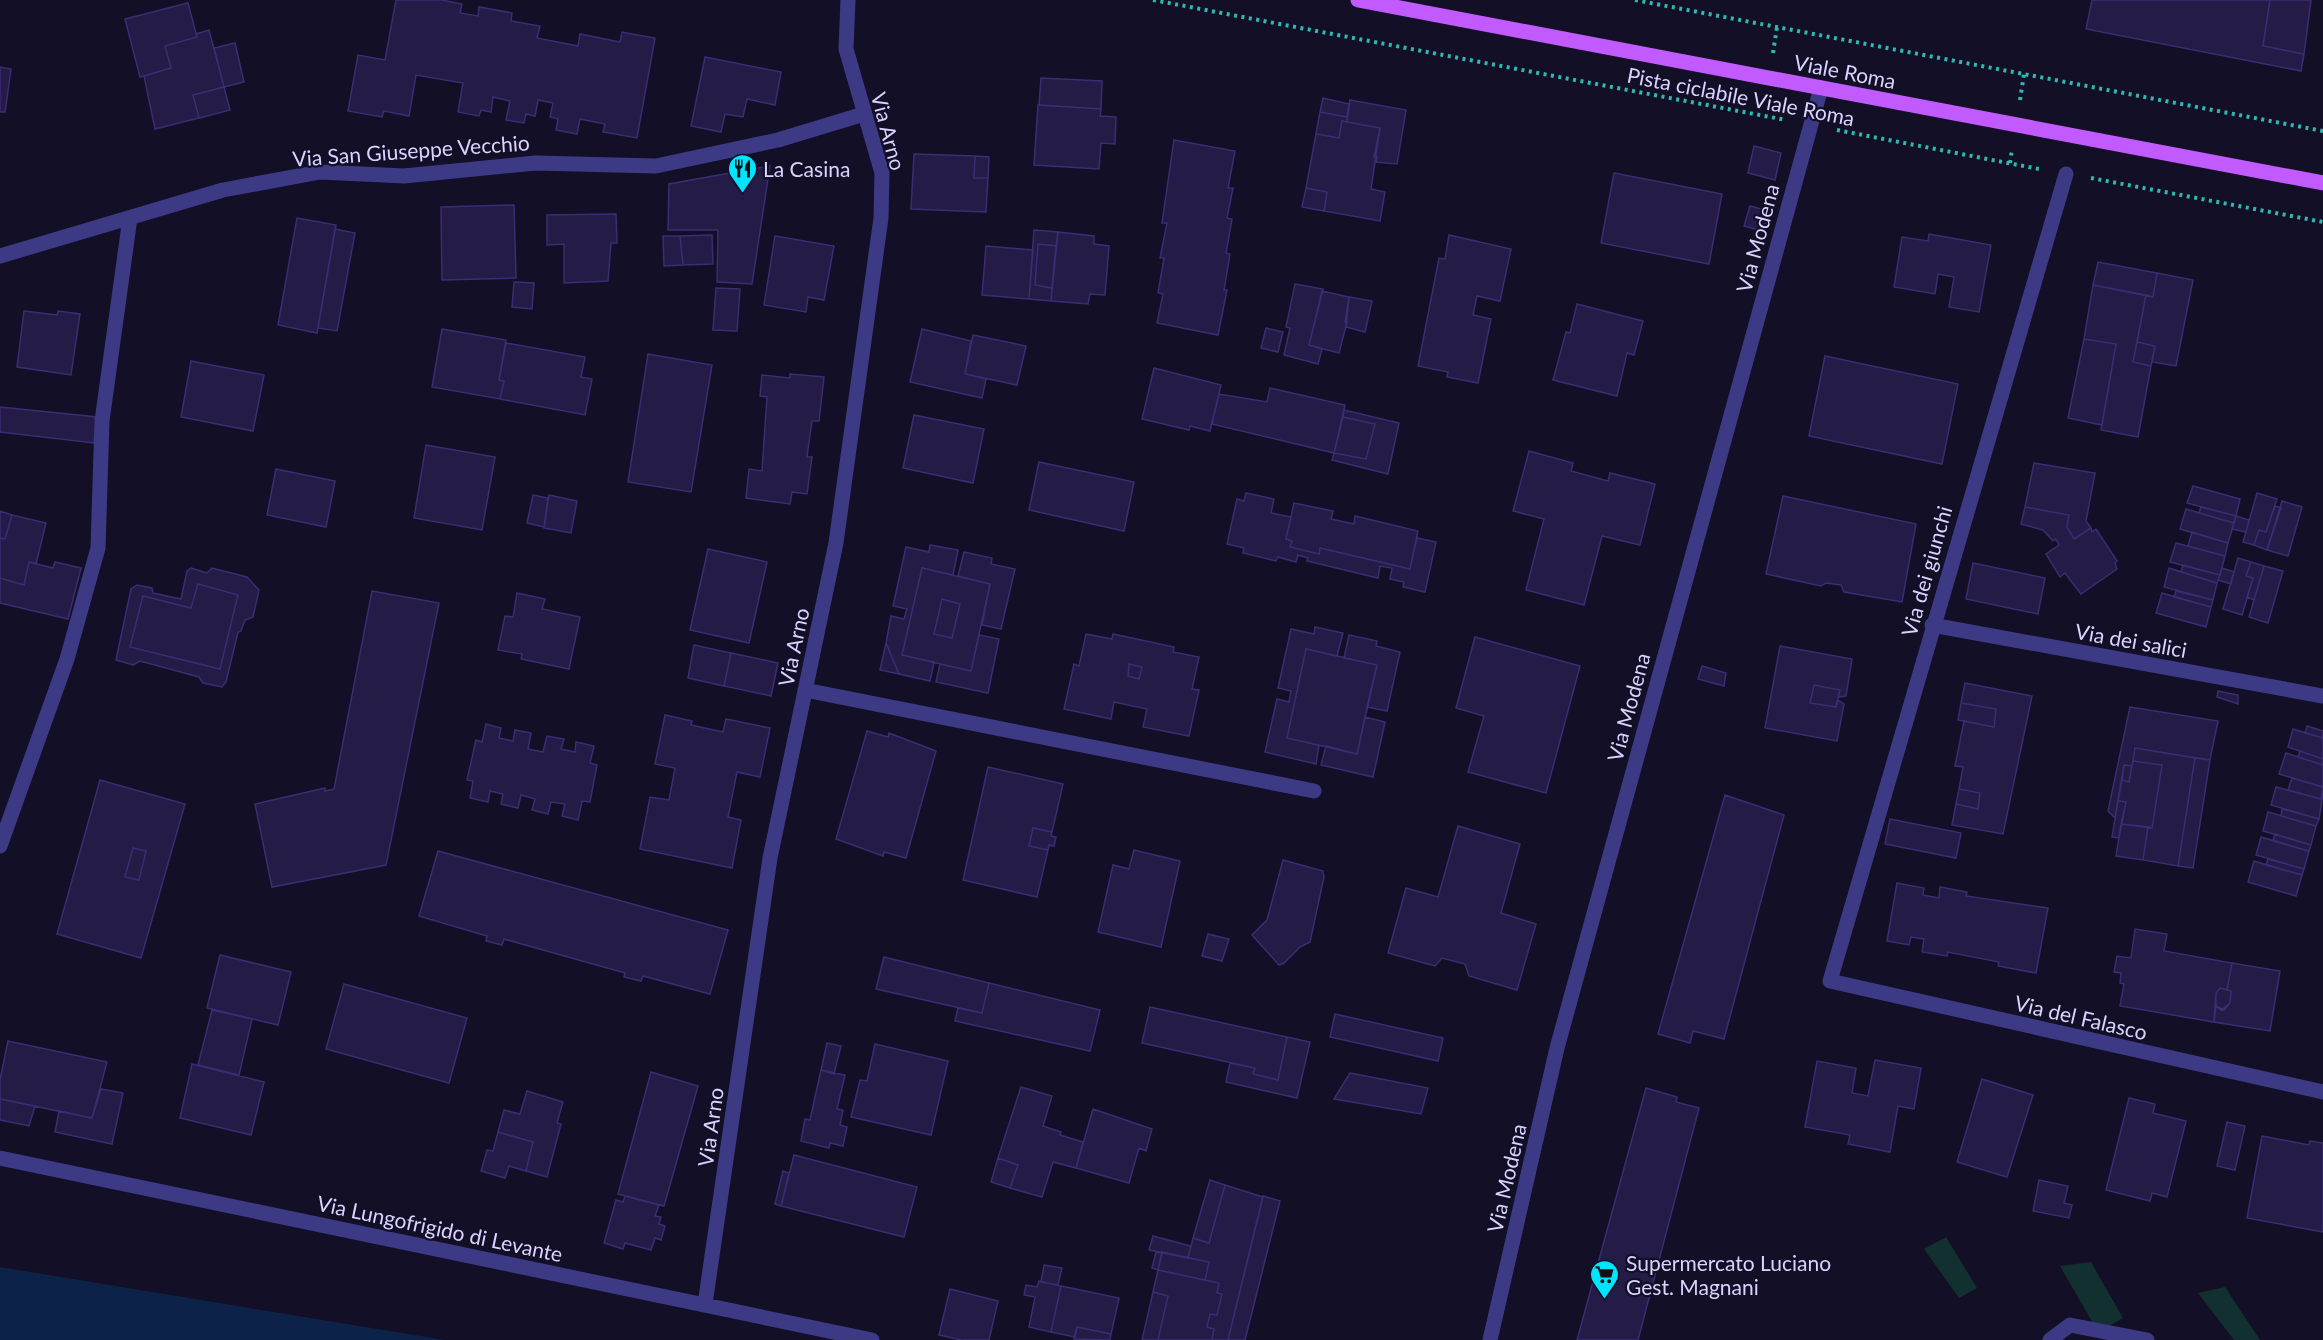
<svg xmlns="http://www.w3.org/2000/svg" width="2323" height="1340" font-family="Lato,sans-serif">
  <rect width="100%" height="100%" fill="#130f26"/>
  <!-- green -->
  <path fill="#12302f" d="M1946,1237L1977,1288L1959,1298L1924,1249Z
    M2091,1262L2123,1318L2098,1332L2060,1266Z
    M2225,1287L2260,1340H2234L2198,1293Z"/>
  <!-- water -->
  <path fill="#0c2248" d="M0,1267L445,1340H0Z"/>
  <!-- building -->
  <path fill="#241b47" stroke="#3b2d73" stroke-width="1.5" fill-rule="evenodd" d="M396,0H442L462,4L460,13L478,16L479,7L512,13L511,21L540,26L537,38L578,46L580,34L620,42L622,32L655,38L637,138L603,132L605,124L580,119L577,134L556,130L558,119L550,117L553,103L538,100L535,116L526,114L524,123L506,120L510,101L493,97L491,112L481,110L479,116L458,112L463,83L416,75L409,116L384,111L382,117L348,111L358,55L385,60Z
    M2092,0H2270L2263,46L2304,54L2301,71L2086,29Z
    M2270,0H2311L2304,54L2263,46Z
    M188,3L197,37L165,46L171,68L140,77L125,19Z
    M209,30L224,87L193,95L199,118L155,129L144,76L171,68L165,46L197,37L196,34Z
    M235,43L244,82L224,87L214,48Z
    M705,57L781,72L775,105L747,99L743,117L725,114L721,132L691,126Z
    M0,67L11,69L5,112H0Z
    M1041,78L1102,81L1101,109L1039,105Z
    M224,87L230,110L199,118L193,95Z
    M1323,98L1349,104L1347,117L1320,112Z
    M1350,100L1406,110L1397,164L1376,162L1377,157H1374L1380,128L1347,122Z
    M1038,105L1101,109L1100,116L1116,117L1115,144L1101,143L1099,169L1034,165Z
    M1320,112L1347,117V122L1342,121L1339,138L1316,134Z
    M1342,121L1380,128L1371,189L1385,192L1380,221L1324,211L1327,192L1306,188L1316,134L1339,138Z
    M1174,140L1235,151L1228,188H1233L1227,218L1232,219L1226,253L1230,254L1224,290H1227L1218,335L1157,323L1163,294L1158,293L1164,258H1160L1167,223H1162Z
    M1754,146L1781,153L1775,180L1748,173Z
    M914,154L975,156L974,178H988L986,212L911,209Z
    M975,156L989,157L988,178H974Z
    M770,166L752,284L717,282L718,230H668L669,184Z
    M1614,173L1722,194L1709,264L1601,243Z
    M1306,188L1327,192L1324,211L1302,207Z
    M514,205L516,278L442,280L441,207Z
    M1750,206L1769,211L1763,231L1744,226Z
    M616,214L617,243H611L608,281L564,283V244L547,245V215Z
    M297,218L336,225L317,333L278,325Z
    M335,229L355,233L337,331L318,328Z
    M1034,230L1058,232L1056,246L1038,244L1035,285L1052,288L1051,301L1029,299Z
    M1058,232L1094,236V244L1109,246L1105,295L1090,294L1088,304L1051,301Z
    M1929,234L1991,245L1979,312L1949,307L1954,277L1938,274L1935,294L1894,287L1902,237L1928,241Z
    M712,235L713,264L683,265L680,236Z
    M1449,235L1511,249L1500,301L1477,296L1473,315L1491,319L1478,383L1447,377L1448,372L1418,366L1439,258L1445,259Z
    M663,236H680L683,265L664,266Z
    M775,236L834,246L824,300L808,297L806,312L764,305Z
    M1038,244L1056,246L1052,288L1035,285Z
    M986,246L1033,250L1029,299L982,295Z
    M2098,262L2157,273L2153,297L2093,285Z
    M2157,273L2193,280L2176,366L2152,362L2155,346L2137,342L2146,295L2153,297Z
    M514,282L534,283L532,309L512,307Z
    M1295,284L1323,289L1309,345L1322,349L1318,364L1284,355L1290,328L1286,327Z
    M2093,285L2146,295L2133,362L2151,366L2138,437L2101,430L2116,344L2084,339Z
    M716,288L740,289L737,331L713,330Z
    M1322,291L1349,297L1345,322H1347L1339,353L1309,345Z
    M1349,297L1372,301L1365,332L1346,327Z
    M1577,304L1643,321L1634,355L1627,353L1617,396L1553,380L1566,332L1570,333Z
    M24,311L57,315L58,311L80,314L71,375L17,367Z
    M1266,328L1283,332L1278,352L1261,348Z
    M442,329L506,340L499,380L504,381L500,399L432,387Z
    M922,329L971,341L965,374L986,379L982,398L910,382Z
    M973,335L1026,346L1017,385L965,374Z
    M2084,339L2116,344L2102,425L2068,418Z
    M2137,342L2155,346L2151,366L2133,362Z
    M506,343L585,357L581,377L592,379L585,415L500,399L504,381L499,380Z
    M648,354L712,365L691,492L628,482Z
    M1825,356L1958,384L1942,464L1809,436Z
    M191,361L264,375L253,431L181,417Z
    M1154,368L1221,385L1210,431L1190,426L1189,430L1142,419Z
    M790,374L824,377L819,421H812L807,457H812L807,494L792,492L790,504L746,498L749,469L762,471L767,397L760,396L762,375L790,378Z
    M1270,388L1345,405L1334,453L1212,424L1219,394L1267,402Z
    M0,407L97,417L94,443L0,432Z
    M1344,410L1399,423L1388,474L1332,460L1334,453L1366,459L1375,424L1343,417Z
    M914,415L984,429L973,483L903,468Z
    M1343,417L1375,424L1366,459L1334,453Z
    M426,445L495,457L482,530L414,518Z
    M1529,451L1573,463L1571,471L1608,481L1610,473L1655,484L1640,545L1602,536L1584,605L1526,590L1544,519L1513,511Z
    M1039,462L1134,482L1124,531L1029,510Z
    M2034,463L2095,473L2086,521L2091,528L2074,539L2067,527L2069,515L2025,507Z
    M276,469L335,481L326,527L267,515Z
    M2193,486L2240,499L2236,516L2187,503Z
    M1246,493L1274,499L1271,513L1291,517L1286,539L1292,541L1290,547L1319,554L1320,548L1410,569L1417,538L1436,542L1425,592L1403,587L1404,582L1390,579L1392,568L1380,566L1378,578L1307,561L1308,558L1298,555L1296,562L1278,557L1276,561L1243,553L1244,548L1227,544L1237,499L1244,501Z
    M2257,493L2277,499L2266,532L2259,530L2254,545L2243,542Z
    M533,495L548,498L544,527L527,523Z
    M549,495L577,501L571,533L544,528Z
    M1783,496L1916,524L1902,602L1844,592L1841,585L1826,583L1821,586L1766,574Z
    M2282,501L2302,507L2288,556L2267,550Z
    M1294,503L1333,511L1331,519L1354,524L1355,516L1418,531L1410,569L1320,548L1319,554L1290,547L1292,541L1286,539Z
    M2275,506L2281,508L2267,550L2254,545L2259,530L2266,532Z
    M2025,507L2069,515L2067,527L2074,539L2091,528L2092,532L2096,529L2117,561L2115,563L2117,569L2081,594L2065,573L2060,577L2046,554L2059,545L2056,539L2053,541L2043,530L2021,524Z
    M2201,507L2236,516L2234,523L2199,513Z
    M2186,509L2234,523L2228,543L2180,529Z
    M0,511L12,515L5,539L0,538Z
    M12,515L46,523L36,564L29,562L24,585L0,578V538L5,539Z
    M2236,516L2249,520L2246,532L2232,529Z
    M2192,532L2228,543L2225,556L2188,546Z
    M2176,543L2225,556L2220,575L2170,562Z
    M930,545L958,550L953,575L922,568L902,655L934,662L930,681L899,674L886,643L891,616L904,619L907,609L893,606L906,547L929,552Z
    M708,549L767,562L749,643L690,630Z
    M964,552L992,558L991,564L1015,569L1001,629L982,625L990,584L958,576Z
    M2238,558L2251,562L2246,576L2253,578L2242,615L2223,609Z
    M29,562L53,568L55,562L81,568L68,619L0,603V578L24,585Z
    M2251,562L2264,566L2254,600L2247,597L2253,578L2246,576Z
    M1973,563L2045,578L2038,614L1966,599Z
    M2183,565L2220,575L2217,583L2181,572Z
    M2264,566L2283,571L2268,623L2249,617Z
    M191,568L207,573L212,568L247,577L259,590L253,617L245,620L241,631L238,632L226,682L222,687L203,683L199,677L140,661L133,665L116,660L131,589L137,585L152,588L153,593L181,599L187,571ZM198,584L238,595L220,669L130,647L143,596L191,608Z
    M922,568L990,584L971,671L902,655ZM942,599L960,604L952,638L934,634Z
    M2169,568L2217,583L2213,600L2164,587Z
    M2222,568L2234,572L2231,584L2218,580Z
    M198,584L238,595L220,669L130,647L143,596L191,608Z
    M372,591L439,603L386,865L272,887L255,804L325,788V791L334,789Z
    M2176,591L2213,600L2211,607L2174,597Z
    M517,593L545,599L542,609L580,617L569,669L521,659L522,654L498,650L505,616L513,617Z
    M2162,593L2211,607L2206,627L2156,613Z
    M942,599L960,604L952,638L934,634Z
    M1315,627L1343,633L1337,656L1306,649L1287,738L1319,745L1316,764L1265,752L1277,699L1289,702L1291,691L1278,688L1291,629L1314,634Z
    M1086,634L1112,639L1113,634L1174,647L1173,652L1199,657L1192,689L1199,690L1189,736L1143,727L1147,709L1114,702L1111,719L1064,709L1074,664L1079,666ZM1129,664L1142,667L1139,679L1128,676Z
    M979,635L999,639L988,693L936,682L940,664L971,671Z
    M1349,635L1377,641L1376,646L1400,652L1387,711L1367,707L1377,665L1344,658Z
    M1475,637L1580,666L1546,793L1468,772L1484,716L1456,708Z
    M886,643L899,674L880,670Z
    M694,645L731,653L724,686L688,678Z
    M1780,646L1852,659L1846,696L1838,697L1840,690L1814,685L1810,703L1836,707L1838,700L1844,704L1837,741L1765,728Z
    M1306,649L1377,665L1357,754L1287,738Z
    M731,653L778,663L771,696L724,686Z
    M1129,664L1142,667L1139,679L1128,676Z
    M1702,666L1726,673L1724,686L1698,679Z
    M1965,683L2032,696L2003,834L1952,825L1956,804L1978,809L1980,793L1959,789L1963,767L1955,766L1964,721L1994,727L1996,709L1961,703Z
    M1814,685L1840,690L1836,707L1810,703Z
    M2218,691L2238,695V704L2217,697Z
    M1961,703L1996,709L1994,727L1958,720Z
    M2130,707L2218,721L2210,760L2135,748L2132,766L2124,765L2115,818L2108,811Z
    M665,715L692,721L691,725L723,732L726,719L770,728L760,777L737,772L728,817L741,820L732,868L640,849L650,797L669,800L675,768L655,764Z
    M1365,717L1385,722L1373,777L1321,765L1326,746L1357,754Z
    M486,724L501,728L499,738L513,741L515,730L531,733L528,749L543,752L547,736L564,739L561,749L575,752L576,742L594,746L590,763L597,765L590,802L582,801L578,820L562,816L565,804L551,802L548,814L532,810L535,799L521,795L518,808L501,804L503,794L490,791L488,802L470,798L473,781L467,780L476,740L482,742Z
    M2307,726L2323,731V738L2305,733Z
    M2293,729L2323,738V759L2288,747Z
    M867,731L888,737L889,733L936,751L906,858L884,852L883,856L836,839Z
    M2135,748L2195,758L2178,866L2143,860L2148,827L2152,828L2162,765L2133,761Z
    M2300,751L2323,759V765L2298,757Z
    M2286,753L2323,765V787L2279,774Z
    M2195,758L2210,760L2193,868L2178,866Z
    M2133,761L2162,765L2152,828L2121,824L2126,802L2118,801L2122,780L2129,782Z
    M2124,765L2132,766L2129,782L2122,780Z
    M988,767L1063,784L1052,832L1033,828L1029,846L1048,850L1037,897L963,880Z
    M2292,778L2323,787L2321,799L2288,790Z
    M100,780L185,804L141,958L57,934ZM133,848L146,851L139,880L125,877Z
    M2276,787L2321,799L2323,793L2319,819L2271,805Z
    M1959,789L1980,793L1978,809L1956,804Z
    M1725,795L1784,815L1724,1039L1693,1031L1690,1043L1658,1034Z
    M2118,801L2126,802L2119,838L2112,837Z
    M2282,809L2319,819L2316,826L2281,816Z
    M2268,812L2316,826L2311,845L2263,831Z
    M1890,819L1961,833L1956,858L1885,844Z
    M2121,824L2148,827L2143,860L2116,856Z
    M1458,826L1520,844L1501,913L1536,924L1517,990L1469,976L1465,964L1442,958L1435,966L1388,953L1406,888L1438,897Z
    M1033,828L1052,832L1051,836L1056,837L1054,846L1049,845L1048,850L1029,846Z
    M2275,834L2311,845L2309,851L2273,841Z
    M2261,837L2309,851L2304,869L2256,855Z
    M133,848L146,851L139,880L125,877Z
    M1134,850L1180,861L1161,947L1098,932L1113,865L1129,869Z
    M438,851L728,930L710,994L643,976L641,981L624,977L625,973L504,939L502,945L486,941L487,936L419,916Z
    M2268,859L2304,869L2302,875L2266,865Z
    M1283,860L1323,871L1324,877L1310,942L1300,947L1284,963L1279,965L1252,935L1267,920Z
    M2254,861L2302,875L2296,896L2248,882Z
    M1897,883L1924,888L1923,895L1939,898L1940,887L1967,892L1966,896L2048,908L2036,973L1998,966L1999,962L1948,952L1947,956L1922,952L1924,939L1911,937L1909,945L1887,941Z
    M2135,929L2167,934L2164,951L2232,963L2227,990L2220,988L2216,993L2214,1022L2120,1006L2124,984L2120,983L2121,973L2114,972L2117,956L2131,958Z
    M1208,934L1229,939L1222,961L1202,956Z
    M220,955L291,972L278,1025L207,1008Z
    M884,957L989,983L982,1013L876,989Z
    M2232,963L2280,971L2270,1031L2214,1022L2216,1006L2224,1010L2230,1003L2231,991L2227,990Z
    M989,983L1100,1010L1090,1051L955,1021L958,1008L982,1013Z
    M344,984L467,1018L449,1083L326,1049Z
    M2220,988L2231,991L2230,1003L2221,1010L2216,1006V993Z
    M1150,1007L1287,1037L1278,1080L1253,1074L1255,1068L1142,1043Z
    M212,1010L252,1019L239,1075L198,1065Z
    M1335,1014L1443,1038L1438,1061L1330,1037Z
    M1287,1037L1310,1042L1297,1098L1226,1082L1230,1063L1255,1068L1253,1074L1278,1080Z
    M8,1041L107,1062L92,1118L0,1099V1080Z
    M827,1043L841,1046L834,1074L821,1070Z
    M875,1044L948,1061L931,1135L851,1117L860,1080L867,1081Z
    M1875,1060L1921,1068L1914,1109L1898,1106L1890,1152L1848,1144L1850,1135L1805,1127L1817,1061L1856,1068L1852,1093L1868,1096Z
    M192,1064L264,1082L251,1135L180,1118Z
    M821,1070L845,1075L837,1109L843,1110L840,1125L847,1127L843,1146L830,1143L829,1148L801,1141L805,1119L810,1120Z
    M651,1072L698,1086L664,1206L618,1194Z
    M1350,1073L1428,1088L1421,1114L1334,1099Z
    M1982,1079L2033,1095L2007,1177L1957,1162Z
    M1021,1087L1052,1096L1043,1126L1061,1132L1060,1135L1083,1142L1076,1168L1053,1162L1042,1197L1010,1188L1018,1165L998,1158Z
    M1646,1088L1677,1097L1676,1102L1699,1108L1638,1340H1577Z
    M101,1089L123,1093L112,1144L55,1132L59,1111L92,1118Z
    M527,1091L563,1102L557,1123L561,1124L547,1177L526,1171L533,1142L498,1132L504,1110L520,1114Z
    M2129,1098L2155,1104L2153,1113L2186,1121L2167,1197L2152,1193L2150,1201L2106,1190Z
    M0,1099L35,1106L29,1126L0,1120Z
    M1093,1109L1152,1129L1146,1151L1139,1148L1129,1183L1076,1168Z
    M2227,1122L2245,1126L2235,1170L2217,1166Z
    M498,1132L533,1142L526,1171L509,1166L505,1178L481,1171L487,1150L493,1151Z
    M2262,1136L2309,1145L2310,1141L2323,1143V1232L2247,1218Z
    M794,1155L917,1187L904,1237L781,1206Z
    M998,1158L1018,1165L1010,1188L991,1182Z
    M783,1171L789,1173L781,1206L775,1204Z
    M1210,1180L1225,1185L1209,1243L1193,1238Z
    M2039,1180L2068,1186L2064,1203L2072,1205L2069,1218L2033,1211Z
    M1225,1185L1263,1197L1228,1340H1212L1214,1329L1207,1327L1210,1314L1217,1315L1222,1294L1217,1293L1219,1283L1205,1280L1209,1262L1188,1258L1193,1238L1209,1243Z
    M625,1196L659,1205L655,1216L661,1217L659,1224L665,1226L661,1240L655,1238L651,1250L625,1243L623,1249L604,1243L616,1200L623,1202Z
    M1263,1196L1280,1201L1245,1340H1228Z
    M1153,1236L1191,1246L1188,1258L1149,1250Z
    M1156,1252L1162,1253L1158,1270L1152,1268Z
    M1162,1252L1209,1262L1205,1280L1158,1270Z
    M1044,1265L1062,1268L1058,1285L1041,1282Z
    M1158,1270L1219,1283L1217,1293L1222,1294L1217,1315L1210,1314L1207,1327L1214,1329L1212,1340H1158L1168,1296L1153,1292Z
    M1039,1281L1061,1286L1051,1332L1029,1327L1035,1297L1024,1295L1026,1285L1037,1287Z
    M1061,1286L1119,1298L1111,1334L1077,1327L1075,1337L1051,1332Z
    M950,1289L998,1301L989,1340H961L939,1335Z
    M1153,1292L1168,1296L1158,1340H1142Z
    M1077,1327L1111,1334L1110,1340L1074,1339Z"/>
  <g fill="none" stroke-linecap="round" stroke-linejoin="round">
    <!-- path -->
    <path stroke="#2fb8b0" stroke-width="4" stroke-dasharray="3 4.5" stroke-linecap="butt" d="M1153,0L1786,120
      M1635,0L2323,131
      M1773,53L1777,27
      M2020,100L2024,74
      M1837,130L2039,169
      M2010,163L2012,149
      M2091,178L2323,222"/>
    <!-- minor -->
    <path stroke="#3d3a85" stroke-width="15" d="M2066,174L1830,981L2323,1092
      M0,256L223,190L320,172L404,176L535,163L656,166L778,140L864,114
      M1932,625L2323,696
      M805,690L1314,791
      M0,846L67,659L98,548L102,421L130,218
      M0,1158L872,1340
      M705,1304L770,858L836,543L881,218L882,173L846,49L848,0
      M1490,1340L1557,1048L1821,88
      M2050,1340L2070,1325L2147,1340"/>
    <!-- major -->
    <path stroke="#c25bff" stroke-width="15" d="M1358,0L2323,183"/>
  </g>
  <!-- icons -->
  <defs>
    <symbol id="restaurant-pin" viewBox="-11 -11 22 30"><path d="M0 17L-7.5 6A9.5 9.5 0 1 1 7.5 6Z" fill="#00e5ff" stroke="#130f26"/><path d="M-5-6h1v4h1v-4h1v4h1v-4h1v5L-1.5 .5V6h-2V.5L-5-1ZM5-6V6H3V1.5H1.5Q1.5-4 5-6Z" fill="#111"/></symbol>
    <symbol id="supermarket-pin" viewBox="-11 -11 22 30"><path d="M0 17L-7.5 6A9.5 9.5 0 1 1 7.5 6Z" fill="#00e5ff" stroke="#130f26"/><path d="M-6-5.5h2.5l.6 2H6L4.5 2H-2.5L-4.4-4H-6ZM-1.5 3.2a1.3 1.3 0 1 0 .1 0ZM3 3.2a1.3 1.3 0 1 0 .1 0Z" fill="#111"/></symbol>
  </defs>
  <g fill-rule="evenodd">
    <use href="#restaurant-pin" x="726" y="152" width="33" height="45"/>
    <use href="#supermarket-pin" x="1588" y="1258" width="33" height="45"/>
  </g>
  <g text-anchor="middle" dominant-baseline="central" stroke-width="4.5" stroke-linejoin="round" paint-order="stroke">
    <!-- street labels -->
    <g font-size="21" fill="#d9d4ff" stroke="#130f26">
      <text transform="translate(1845 71) rotate(11)">Viale Roma</text>
      <text transform="translate(1741 96) rotate(11)">Pista ciclabile Viale Roma</text>
      <text transform="translate(889 131) rotate(75)">Via Arno</text>
      <text transform="translate(411 150) rotate(-4)">Via San Giuseppe Vecchio</text>
      <text transform="translate(1757 238) rotate(-75)">Via Modena</text>
      <text transform="translate(1926 571) rotate(-74)">Via dei giunchi</text>
      <text transform="translate(2131 640) rotate(10)">Via dei salici</text>
      <text transform="translate(793 647) rotate(-78)">Via Arno</text>
      <text transform="translate(1628 707) rotate(-75)">Via Modena</text>
      <text transform="translate(2081 1017) rotate(13)">Via del Falasco</text>
      <text transform="translate(710 1127) rotate(-82)">Via Arno</text>
      <text transform="translate(1506 1178) rotate(-77)">Via Modena</text>
      <text transform="translate(440 1228) rotate(12)">Via Lungofrigido di Levante</text>
    </g>
    <!-- poi labels -->
    <g font-size="21" fill="#d9d4ff" stroke="#130f26" text-anchor="start">
      <text x="763" y="168">La Casina</text>
      <text x="1626" y="1262">Supermercato Luciano<tspan x="1626" dy="24">Gest. Magnani</tspan></text>
    </g>
  </g>
</svg>
